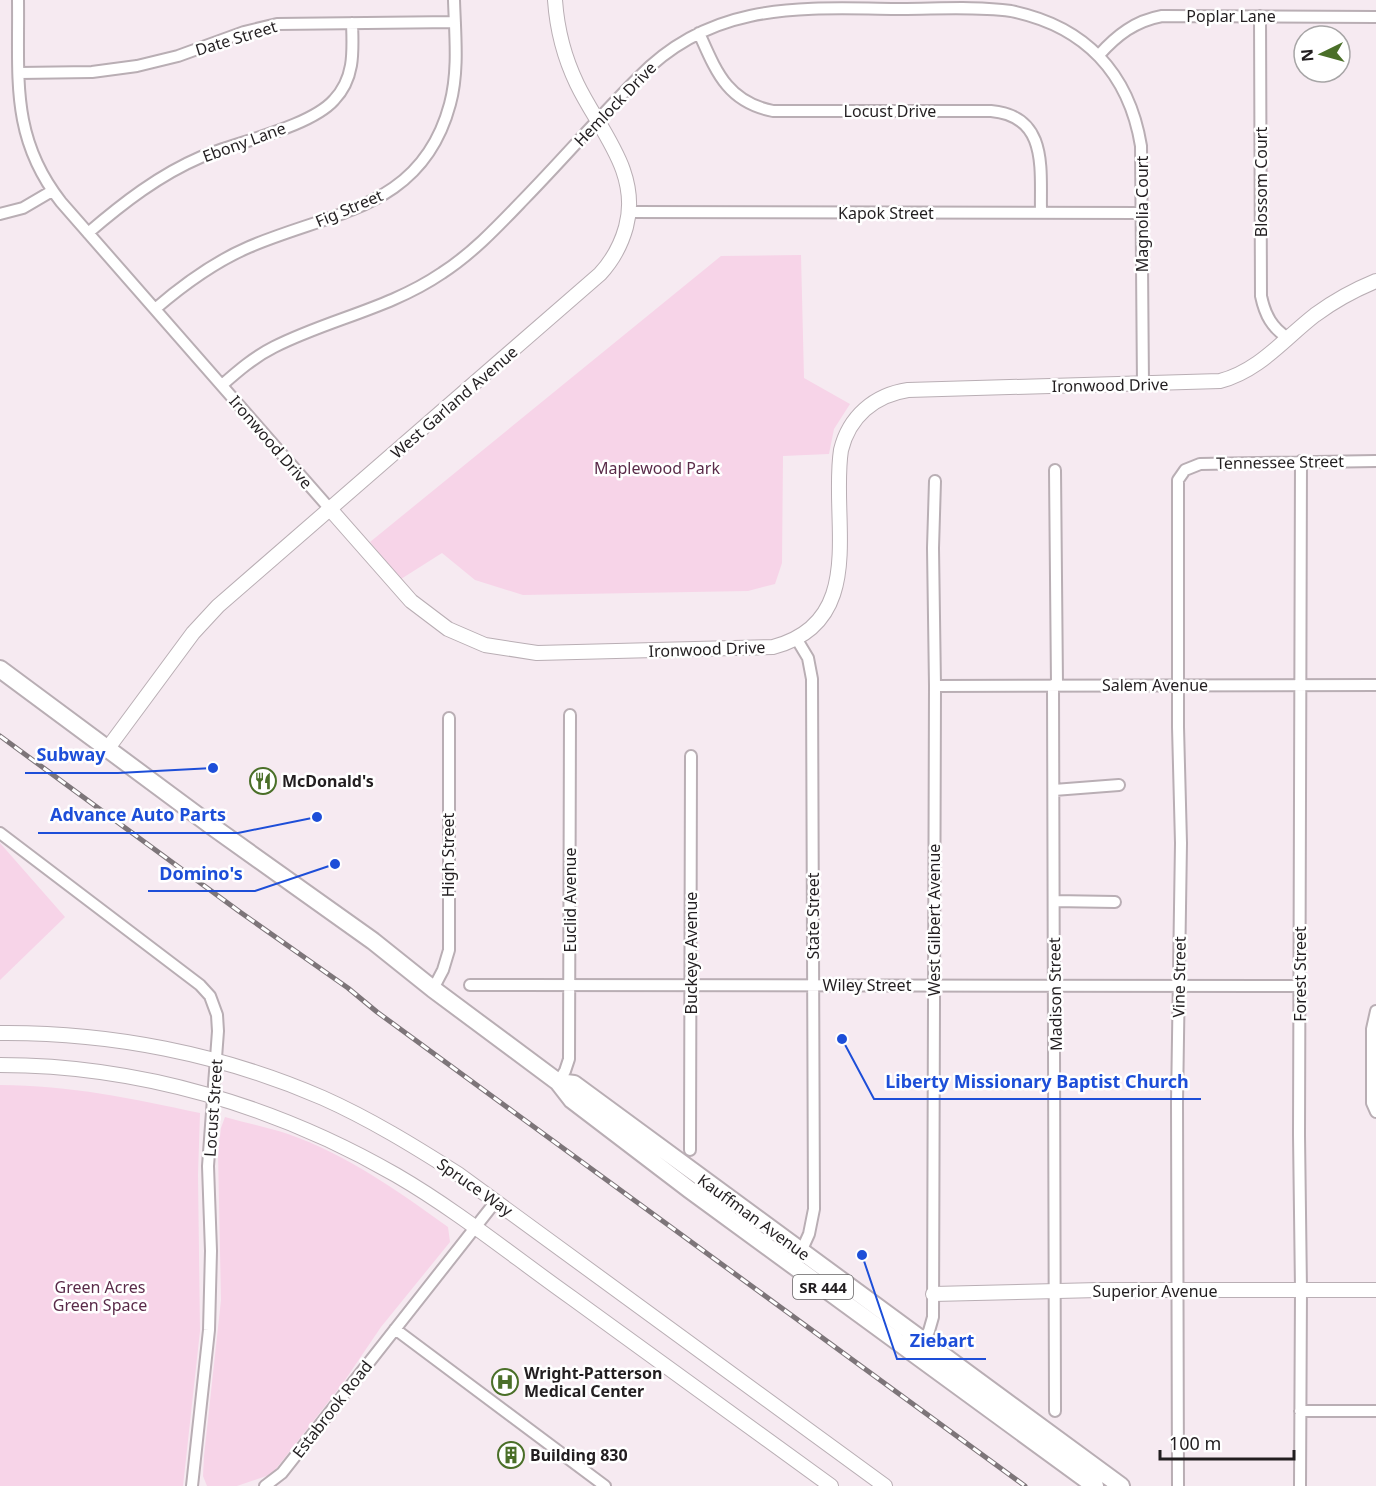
<svg xmlns="http://www.w3.org/2000/svg" width="1376" height="1486" font-family="'Noto Sans',sans-serif">
  <rect width="100%" height="100%" fill="#f6eaf1"/>
  <!-- green -->
  <path fill="#f7d4e8" d="M801,255L804,378L850,404L834,429L829,454L783,456L782,563L775,584L748,591L523,595L475,580L442,553L401,579L370,542L721,256Z
    M0,843L65,917L0,980Z
    M0,1085C69,1085 134,1099 200,1113L198,1175L200,1331L183,1486H0Z
    M225,1117C246,1123 267,1127 288,1134C346,1154 398,1191 448,1227L450,1242L381,1327L343,1383L272,1474L237,1486H207L203,1476L204,1456L221,1300L218,1153L221,1128Z"/>
  <g fill="none" stroke-linecap="round" stroke-linejoin="round">
    <defs>
      <path id="minor" d="M18,0C19,78 10,137 61,202L330,509
        M1260,16L1261,296C1265,315 1272,328 1288,338
        M699,33C716,71 727,102 773,111H991C1049,116 1040,170 1041,213
        M1099,55C1117,35 1135,21 1162,16L1376,17
        M19,73L92,72L137,66L178,56L244,32L277,24L455,22
        M629,212L1142,213
        M0,214L23,208L52,191
        M88,233C123,203 159,175 201,157C237,142 310,127 334,100C355,78 353,51 352,23
        M155,309C184,284 214,262 249,247C333,211 422,209 450,104C459,71 455,34 454,0
        M222,385C238,371 254,357 274,347C329,319 389,309 442,273C473,253 499,225 524,199C563,159 599,117 638,78C713,0 802,8 901,9C937,9 975,6 1011,11C1085,26 1129,73 1141,146L1143,385
        M1055,470L1057,685
        M796,638L808,658L812,679L814,1209L809,1234L799,1256
        M1053,685L1055,1411
        M935,686L1376,685
        M1054,790L1119,785
        M0,833L200,985L210,996L217,1015L218,1031L208,1166L211,1251L209,1330L192,1486
        M1054,901L1115,902
        M470,985L1300,986
        M433,989L443,970L449,950V718
        M1376,1011L1372,1029V1103L1376,1112
        M558,1082L565,1071L569,1059L570,715
        M690,1150L691,756
        M395,1329L605,1486
        M921,1345L929,1331L933,1317L935,686L933,548L935,481
        M1300,1411H1376
        M265,1486L282,1473L496,1201
        M1178,1486L1177,1103L1181,843L1178,727V480L1185,470L1200,464L1376,461
        M1300,1486L1301,1290L1299,1135L1301,461"/>
      <path id="tertiary" d="M330,509L411,601L448,629L485,645L537,653L773,647C869,622 830,520 841,450C849,417 874,395 908,390L1220,381C1259,371 1284,339 1315,315C1334,301 1354,290 1376,281
        M108,748L193,633L218,606L600,274C613,260 621,245 626,227C641,172 599,130 577,84C564,57 557,29 555,0
        M0,1033C110,1032 222,1054 323,1098C370,1119 414,1146 458,1174L885,1486
        M0,1065C139,1065 276,1106 396,1175C458,1211 514,1257 572,1298C658,1361 745,1423 831,1486
        M933,1294L1099,1290H1376"/>
      <path id="primary" d="M0,669L213,827L373,941L433,989L558,1082L572,1100L690,1190L1095,1486
        M558,1082L574,1084L1121,1486"/>
    </defs>
    <!-- minor casing -->
    <use href="#minor" stroke="#b9aeb4" stroke-width="14"/>
    <!-- tertiary casing -->
    <use href="#tertiary" stroke="#b9aeb4" stroke-width="16"/>
    <!-- primary casing -->
    <use href="#primary" stroke="#b9aeb4" stroke-width="20"/>
    <!-- minor -->
    <use href="#minor" stroke="#fff" stroke-width="10"/>
    <!-- tertiary -->
    <use href="#tertiary" stroke="#fff" stroke-width="14"/>
    <!-- primary -->
    <use href="#primary" stroke="#fff" stroke-width="16"/>
    <defs>
      <path id="rail" d="M0,736L240,912L348,988L377,1012L515,1113L1025,1486"/>
    </defs>
    <!-- rail casing -->
    <use href="#rail" stroke="#7d7579" stroke-width="5"/>
    <!-- rail -->
    <use href="#rail" stroke="#fff" stroke-width="3" stroke-dasharray="9" stroke-linecap="butt"/>
  </g>
  <!-- icons -->
  <defs>
    <symbol id="restaurant-ring" viewBox="-11 -11 22 22"><circle r="9.5" fill="#fff" stroke="#4a6f28" stroke-width="1.5"/><path d="M-5-6h1v4h1v-4h1v4h1v-4h1v5L-1.5 .5V6h-2V.5L-5-1ZM5-6V6H3V1.5H1.5Q1.5-4 5-6Z" fill="#4a6f28"/></symbol>
    <symbol id="hospital-ring" viewBox="-11 -11 22 22"><circle r="9.5" fill="#fff" stroke="#4a6f28" stroke-width="1.5"/><path d="M-5-5h3v3.5h4V-5h3V5h-3V1.5h-4V5h-3Z" fill="#4a6f28"/></symbol>
    <symbol id="building-ring" viewBox="-11 -11 22 22"><circle r="9.5" fill="#fff" stroke="#4a6f28" stroke-width="1.5"/><path d="M-4-6H4V6H1V3H-1V6H-4ZM-2.5-4.3h1.7v1.8h-1.7ZM.8-4.3h1.7v1.8H.8ZM-2.5-1h1.7V.8h-1.7ZM.8-1h1.7V.8H.8Z" fill="#4a6f28"/></symbol>
  </defs>
  <g fill-rule="evenodd">
    <use href="#restaurant-ring" x="248" y="766" width="30" height="30"/>
    <use href="#hospital-ring" x="490" y="1367" width="30" height="30"/>
    <use href="#building-ring" x="496" y="1440" width="30" height="30"/>
  </g>
  <g text-anchor="middle" dominant-baseline="central" stroke-width="5" stroke-linejoin="round" paint-order="stroke">
    <!-- shield labels -->
    <rect fill="#fff" stroke="#646263" stroke-width="1.5" x="793" y="1275" width="60" height="24" rx="4.5"/>
    <g font-size="15" font-weight="bold" fill="#221e20">
      <text x="823" y="1287">SR 444</text>
    </g>
    <!-- street labels -->
    <g font-size="16" fill="#221e20" stroke="#fff">
      <text x="1231" y="16">Poplar Lane</text>
      <text transform="translate(236 38) rotate(-17)">Date Street</text>
      <text transform="translate(615 104) rotate(-46)">Hemlock Drive</text>
      <text x="890" y="111">Locust Drive</text>
      <text transform="translate(244 142) rotate(-20)">Ebony Lane</text>
      <text transform="translate(1261 182) rotate(-90)">Blossom Court</text>
      <text transform="translate(349 208) rotate(-23)">Fig Street</text>
      <text x="886" y="213">Kapok Street</text>
      <text transform="translate(1142 214) rotate(-90)">Magnolia Court</text>
      <text transform="translate(1110 385) rotate(-1)">Ironwood Drive</text>
      <text transform="translate(454 402) rotate(-41)">West Garland Avenue</text>
      <text transform="translate(271 442) rotate(49)">Ironwood Drive</text>
      <text transform="translate(1280 462) rotate(-1)">Tennessee Street</text>
      <text transform="translate(707 649) rotate(-2)">Ironwood Drive</text>
      <text x="1155" y="685">Salem Avenue</text>
      <text transform="translate(448 855) rotate(-90)">High Street</text>
      <text transform="translate(570 900) rotate(-90)">Euclid Avenue</text>
      <text transform="translate(813 916) rotate(-90)">State Street</text>
      <text transform="translate(934 920) rotate(-90)">West Gilbert Avenue</text>
      <text transform="translate(691 953) rotate(-90)">Buckeye Avenue</text>
      <text transform="translate(1300 974) rotate(-90)">Forest Street</text>
      <text transform="translate(1179 977) rotate(-89)">Vine Street</text>
      <text x="867" y="985">Wiley Street</text>
      <text transform="translate(1055 994) rotate(-91)">Madison Street</text>
      <text transform="translate(213 1108) rotate(-86)">Locust Street</text>
      <text transform="translate(475 1187) rotate(35)">Spruce Way</text>
      <text transform="translate(754 1217) rotate(36)">Kauffman Avenue</text>
      <text x="1155" y="1291">Superior Avenue</text>
      <text transform="translate(332 1409) rotate(-52)">Estabrook Road</text>
    </g>
    <!-- park labels -->
    <g font-size="16" fill="#5a2b49" stroke="#fff">
      <text x="657" y="468">Maplewood Park</text>
      <text x="100" y="1287">Green Acres<tspan x="100" dy="18">Green Space</tspan></text>
    </g>
    <!-- poi labels -->
    <g font-size="16" font-weight="bold" fill="#221e20" stroke="#fff" text-anchor="start">
      <text x="282" y="781">McDonald's</text>
      <text x="524" y="1373">Wright-Patterson<tspan x="524" dy="18">Medical Center</tspan></text>
      <text x="530" y="1455">Building 830</text>
    </g>
  </g>
  <!-- callouts -->
  <path fill="none" stroke="#1d4ed8" stroke-width="2" d="M213 768L118 773H25M317 817L238 833H38M335 864L255 891H148M842 1039L874 1099H1201M862 1255L897 1359H986"/>
  <g fill="#1d4ed8" stroke="#fff" stroke-width="2">
    <circle cx="213" cy="768" r="6"/>
    <circle cx="317" cy="817" r="6"/>
    <circle cx="335" cy="864" r="6"/>
    <circle cx="842" cy="1039" r="6"/>
    <circle cx="862" cy="1255" r="6"/>
  </g>
  <g font-size="18" text-anchor="middle" font-weight="bold" fill="#1d4ed8" stroke="#fff" stroke-width="5" stroke-linejoin="round" paint-order="stroke">
    <text x="71" y="761">Subway</text>
    <text x="138" y="821">Advance Auto Parts</text>
    <text x="201" y="880">Domino's</text>
    <text x="1037" y="1088">Liberty Missionary Baptist Church</text>
    <text x="942" y="1347">Ziebart</text>
  </g>
  <!-- north arrow -->
  <g transform="translate(1322 54) rotate(265)"><circle r="28" fill="#ffffff" stroke="#a7a5a6" stroke-width="1.5"/>
  <path d="M0-4.5L10 22L0 15L-10 22Z" fill="#4a6f28"/>
  <text y="-9" font-size="16" font-weight="bold" text-anchor="middle" fill="#221e20">N</text>
  </g>
  <!-- scale -->
  <path d="M1160 1450v9h134v-9" fill="none" stroke="#221e20" stroke-width="3"/>
  <text x="1169" y="1450" font-size="18" fill="#221e20" stroke="#ffffff" stroke-width="4.5" paint-order="stroke">100 m</text>
</svg>
